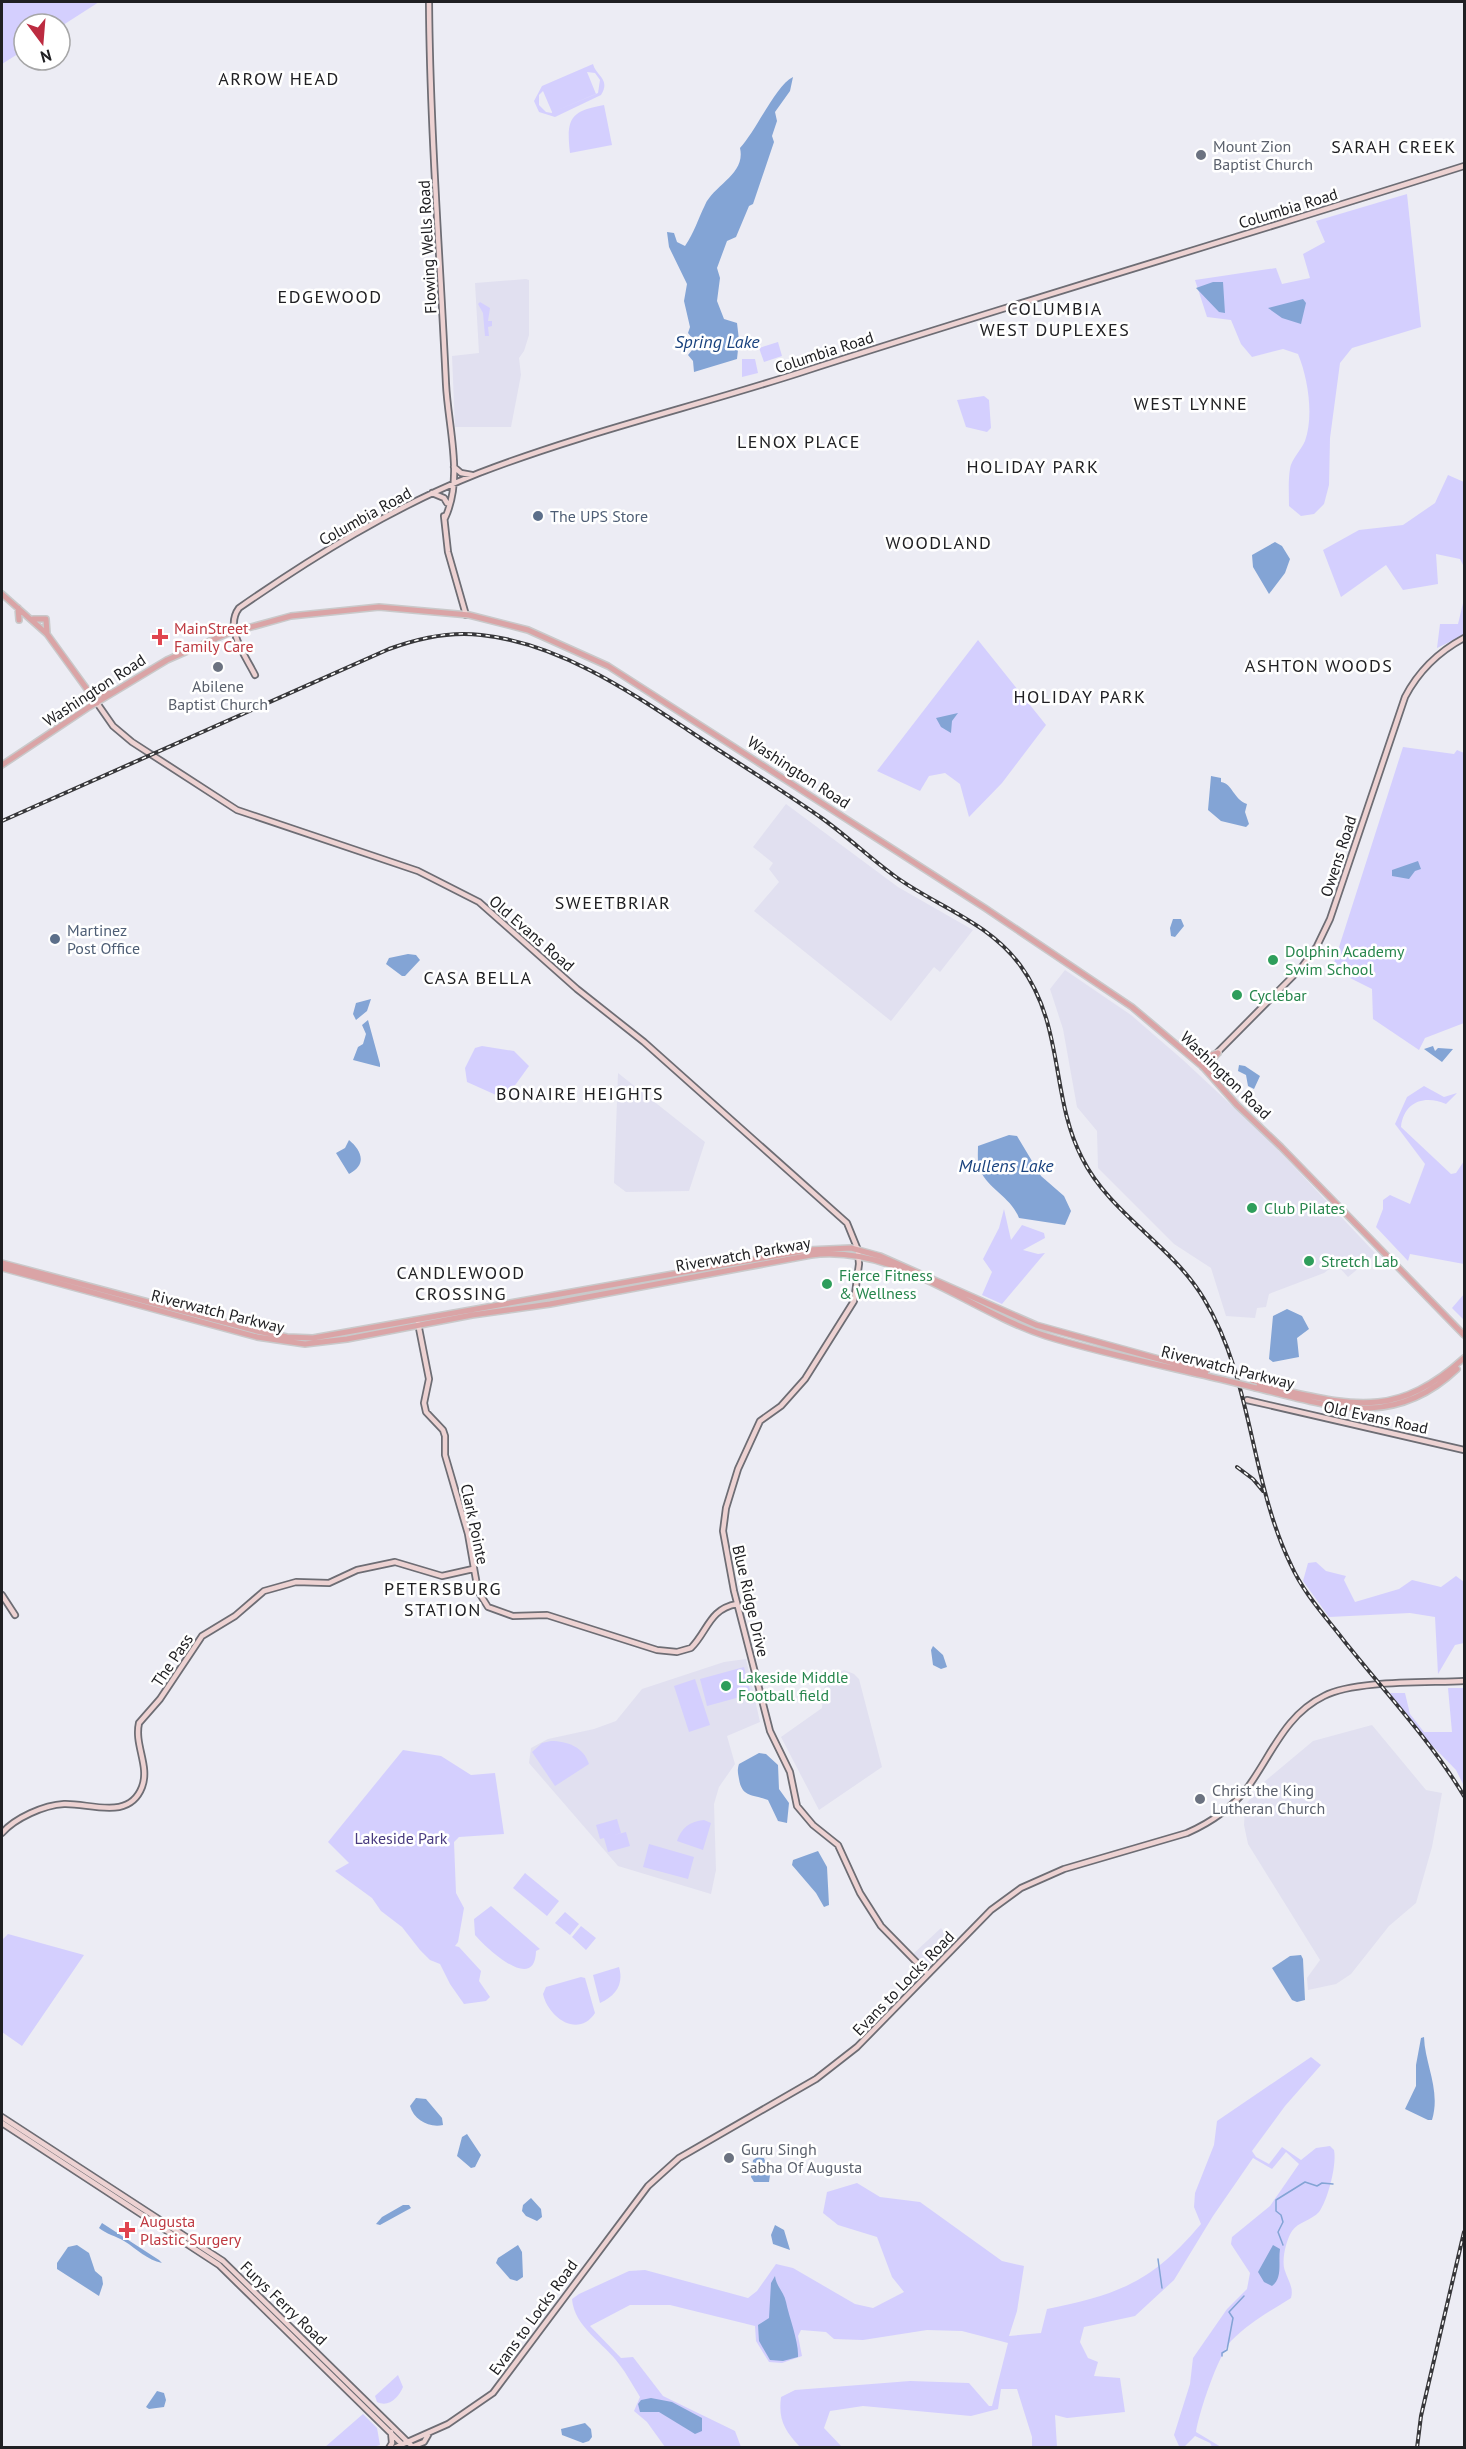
<svg xmlns="http://www.w3.org/2000/svg" width="1466" height="2449" font-family="'PT Sans',sans-serif">
  <rect width="100%" height="100%" fill="#ececf4"/>
  <!-- built -->
  <path fill="#e1e0f0" d="M526,279L529,280V335L524,351L519,358L521,375L511,427H455L452,356L479,353L475,283Z
    M786,804L898,887L973,930L940,972L934,967L891,1021L754,911L779,882L769,869L773,863L753,847Z
    M1065,970L1131,1015L1183,1060L1271,1142L1376,1254L1348,1277L1336,1264L1324,1273L1269,1294L1266,1307L1257,1308L1255,1318L1226,1316L1211,1268L1174,1244L1098,1168L1097,1131L1077,1107L1063,1029L1050,989Z
    M618,1073L705,1142L689,1191L626,1192L614,1183Z
    M746,1659L760,1722L727,1736L735,1764L719,1787L714,1804L716,1870L711,1894L618,1866L529,1763L531,1748L548,1739L594,1729L616,1721L642,1689L724,1662Z
    M844,1670L854,1674L859,1679L882,1767L819,1810L781,1737L822,1708L824,1688L834,1675Z
    M1372,1725L1426,1790L1442,1793L1432,1847L1416,1903L1389,1926L1351,1974L1336,1984L1308,1990L1307,1978L1320,1960L1248,1844L1244,1825L1245,1805L1264,1782L1313,1741Z
    M941,1928L951,1941L928,1967L913,1954Z"/>
  <!-- green -->
  <path fill="#d4cffe" fill-rule="evenodd" d="M2,2H99L60,27V24H24V50L2,64Z
    M593,64C596,76 611,79 601,95L555,117L539,112L534,101L542,86ZM587,72L595,73L600,80L598,93L553,112L596,94ZM543,91L552,112V113L546,112L539,105V95Z
    M604,105L612,145L570,153C566,119 570,111 604,105Z
    M1407,194L1421,327L1352,348L1340,363L1330,438L1329,485L1324,504L1314,514L1301,516L1289,506C1289,494 1288,481 1290,469C1291,460 1301,450 1305,441C1314,416 1308,378 1298,354L1283,349L1252,357L1241,344L1231,320L1207,317L1195,280L1276,268L1282,284L1310,278L1303,254L1325,242L1316,221Z
    M480,302L490,308L488,321H492V326L488,327L489,336H485L483,313L478,304Z
    M778,342L782,356L764,362L759,348Z
    M742,359H755L758,373L742,377Z
    M984,396L989,400L991,428L987,432L966,427L957,400Z
    M1448,475L1464,482V567L1460,559L1436,554L1438,584L1403,590L1386,565L1341,597L1323,550L1359,530L1403,525L1435,503Z
    M1464,599V635L1437,648L1440,624H1458Z
    M978,640L1046,725L1002,783L969,817L960,784L945,773L929,776L920,791L877,771Z
    M1403,747L1454,754L1457,750L1464,753V1023L1425,1038L1419,1050L1373,1019L1372,989L1332,969Z
    M482,1046L514,1051L529,1066L505,1099L467,1082L465,1068L475,1048Z
    M1424,1086L1444,1097L1457,1093L1446,1104C1425,1095 1404,1101 1401,1127L1451,1174L1456,1173L1464,1161V1264L1410,1254L1408,1261L1376,1227L1383,1209V1200L1390,1195L1410,1204L1425,1164L1395,1124L1407,1097Z
    M1004,1209L1011,1240L1022,1225L1044,1233L1045,1238L1023,1250L1038,1254L1045,1253L1002,1304L982,1295L992,1272L983,1259L999,1228Z
    M1464,1294V1317L1463,1319L1452,1308Z
    M1316,1562L1326,1571L1346,1576L1344,1580L1355,1602L1399,1589L1412,1580L1441,1587L1456,1576L1464,1582V1643L1455,1645L1438,1674L1435,1617L1410,1613L1329,1617L1303,1581L1308,1563Z
    M744,1667L751,1694L707,1706L700,1679Z
    M695,1679L710,1725L689,1732L674,1686Z
    M1448,1688H1464V1786L1456,1770L1420,1733L1390,1693H1405L1410,1714L1424,1732H1452Z
    M551,1741C567,1741 584,1747 589,1764L555,1786L532,1752L542,1743Z
    M403,1750L441,1756L471,1775L495,1773L504,1834L459,1837L454,1842L456,1893L464,1908L458,1942L455,1946L459,1947L481,1971L479,1981L490,1997L486,2001L464,2004L450,1984L440,1964L430,1960L420,1950L402,1927L381,1911L372,1898L335,1871L349,1863L328,1842Z
    M617,1819L621,1833L614,1835L626,1832L630,1846L608,1852L604,1838L600,1839L596,1825Z
    M704,1820L711,1823L703,1850L677,1841C681,1828 690,1821 704,1820Z
    M649,1844L694,1857L688,1879L643,1867Z
    M525,1873L559,1901L547,1916L513,1888Z
    M491,1906L540,1949L536,1951C535,1994 486,1948 475,1935L474,1919Z
    M565,1912L579,1924L570,1935L555,1923Z
    M581,1926L596,1938L586,1950L572,1937Z
    M8,1934L84,1955L22,2046L2,2032V1940Z
    M619,1967C624,1984 616,1996 600,2003L593,1975Z
    M581,1977L585,1978L595,2013C578,2039 548,2017 543,1994L546,1987Z
    M1311,2057L1321,2065L1285,2106L1252,2151L1256,2157L1269,2164L1282,2147L1301,2160L1316,2148L1330,2146L1334,2150C1337,2164 1328,2200 1319,2212C1312,2220 1298,2222 1292,2231C1286,2240 1281,2261 1285,2271C1288,2281 1294,2287 1291,2298C1269,2312 1250,2322 1231,2341C1218,2356 1199,2412 1196,2432L1221,2447H1212L1210,2443L1195,2436L1185,2446H1179L1174,2435L1190,2384L1193,2358L1227,2309L1247,2289L1250,2273L1231,2244L1232,2237L1270,2206L1299,2164L1286,2152L1272,2169L1253,2158L1213,2216L1174,2280L1135,2316L1084,2327L1080,2342L1088,2358L1098,2362L1094,2376L1120,2378L1125,2412L1067,2418L1055,2415L1057,2447H1032V2437L1017,2389H1001L998,2409L971,2416L863,2406L830,2411L824,2428L842,2447H800C785,2431 778,2420 781,2397L795,2390L910,2381L969,2383L989,2406H992L1008,2343L962,2331L927,2330L863,2340L834,2339L826,2332L801,2330L798,2336L802,2356L782,2363L769,2362L756,2341L755,2326L670,2305H630L590,2326L621,2358L633,2357L663,2396L735,2431L741,2447H665L647,2422L634,2411L640,2397C633,2386 627,2374 619,2364C605,2344 574,2327 572,2299L579,2294L629,2271L645,2270L748,2298L757,2291L776,2264L793,2268L855,2304L873,2308L904,2292L892,2277L877,2237L838,2225L823,2213L827,2192L857,2183L880,2197L920,2202L1002,2261L1024,2266L1017,2311L1009,2336L1041,2333L1047,2309C1120,2294 1152,2282 1201,2224L1194,2207L1195,2193L1214,2145L1217,2121Z
    M398,2375L403,2387C399,2397 389,2408 377,2402L375,2396Z
    M363,2414L377,2428L380,2445L373,2447H325Z"/>
  <!-- water -->
  <path fill="#83a4d5" d="M793,77L790,91L775,112L777,121L772,136L774,142L753,204L749,206L736,237L727,241L717,268L720,278L717,301L724,319L737,323L739,340L737,359L694,372L693,361L688,355L697,344L688,333L690,327L684,301L687,284L669,247L667,232L674,233L677,242L685,246C694,233 698,219 705,205C714,185 746,174 740,148C756,131 776,85 793,77Z
    M1213,282H1223L1225,313L1219,312L1196,288Z
    M1303,299L1306,303L1301,324L1282,318L1268,308Z
    M1275,542L1282,546L1290,559L1285,573L1269,594L1253,567L1252,555Z
    M958,713L952,721L951,733L941,727L936,718Z
    M1211,776L1221,778V782C1233,784 1233,799 1247,804L1245,812L1249,824L1246,827L1221,821L1208,810Z
    M1418,861L1421,869L1415,871L1409,879L1392,876V870Z
    M1173,919H1181L1184,926L1175,937L1171,936L1170,928Z
    M408,954L416,955L420,960L405,976H402L386,964L389,958Z
    M371,999L367,1011L356,1020L353,1014L356,1003Z
    M368,1020L380,1064V1067L353,1060L358,1047L363,1044L366,1034L362,1025Z
    M1433,1046L1435,1051L1438,1048L1453,1049L1442,1062L1424,1049Z
    M1239,1065L1245,1066L1260,1076L1254,1089L1248,1086L1246,1075L1238,1071Z
    M1009,1135L1017,1136L1041,1176L1064,1196L1071,1211L1065,1225L1019,1218C1011,1197 989,1190 980,1170C977,1164 978,1153 978,1146Z
    M349,1140C361,1150 368,1164 349,1174L336,1153L345,1148Z
    M1287,1309L1302,1316L1309,1329L1297,1338L1299,1357L1273,1362L1269,1359L1273,1316Z
    M933,1646L943,1655L947,1667L941,1669L933,1665L931,1650Z
    M759,1753L766,1754L778,1765L779,1789L789,1803L787,1823L778,1821L768,1800C753,1794 742,1798 739,1779C738,1773 737,1770 739,1764Z
    M818,1851L827,1867L829,1905L824,1907L816,1893L792,1865L793,1860Z
    M1301,1955L1303,1959L1305,2000L1297,2002L1292,2000L1272,1968L1290,1956Z
    M1424,2037C1425,2065 1441,2090 1432,2120H1428L1405,2109L1416,2086V2065L1421,2038Z
    M416,2098L426,2099L442,2118L443,2125C429,2128 414,2120 410,2106Z
    M467,2134L481,2155L475,2167L471,2168L457,2156L462,2137Z
    M758,2157L764,2158L770,2175L769,2182H754L751,2177L753,2160Z
    M531,2198L541,2209L542,2217L537,2221L526,2216L522,2211L523,2205Z
    M403,2205H409L411,2208L380,2225L376,2224L382,2217Z
    M102,2223L159,2260L162,2263C147,2260 137,2249 124,2241C116,2236 106,2234 99,2228Z
    M775,2225L784,2230L790,2250L773,2244L771,2235Z
    M77,2245L89,2253L95,2271L102,2277L103,2284L99,2296L57,2269V2263L68,2247Z
    M518,2245L522,2252L523,2277L517,2281L510,2279L496,2263L498,2258Z
    M1273,2245L1280,2249C1278,2262 1283,2278 1272,2286L1264,2282L1258,2272Z
    M775,2276C776,2286 784,2292 786,2302C789,2317 799,2342 798,2357L783,2361L770,2360L759,2341L758,2325L769,2318L771,2283Z
    M157,2391L164,2393L166,2400L164,2407L149,2409L146,2407Z
    M651,2398L672,2402L702,2418V2431L695,2434L659,2412H640L638,2404L641,2400Z
    M585,2423L591,2429L592,2437L589,2441L583,2443L562,2435L561,2429Z"/>
  <g fill="none" stroke-linecap="round" stroke-linejoin="round">
    <!-- stream -->
    <path stroke="#83a4d5" stroke-width="1.5" d="M1283,2245L1278,2232L1283,2222L1281,2215L1276,2211V2200L1305,2182L1317,2186L1322,2183L1333,2184
      M1158,2259L1162,2288
      M1222,2356V2353L1227,2350L1233,2318L1229,2312L1244,2296"/>
    <defs>
      <path id="secondary" d="M429,2C430,129 440,256 446,384C448,427 464,478 445,518
        M454,467L461,473L472,475
        M432,493L444,498L447,503
        M444,516L448,552L466,615
        M255,675C245,655 224,628 239,608C314,556 393,507 479,473C583,433 693,407 799,373C1020,302 1243,236 1464,166
        M97,703L113,726L132,742L237,810L418,871L479,902L577,989L644,1042L847,1223L858,1250L859,1264L854,1301L805,1379L781,1406L760,1421L738,1469L726,1508L723,1531L734,1591L770,1731L790,1772L797,1806L813,1825L838,1845L860,1893L881,1926L928,1974
        M1203,1067L1301,968L1317,946L1330,919L1405,697C1419,670 1438,652 1464,638
        M418,1323L429,1379L424,1403L426,1412L443,1430L445,1436V1455L468,1534L478,1591L488,1607L513,1616L547,1615L657,1650L677,1652L691,1648C708,1631 709,1609 737,1604
        M1247,1400L1464,1450
        M2,1595L15,1615
        M2,1833C15,1818 44,1805 64,1804C90,1803 129,1821 142,1787C150,1766 134,1745 139,1723L160,1699L202,1636L235,1616L264,1591L296,1582L329,1583L357,1570L395,1562L442,1576L473,1569
        M2,2117L223,2261L414,2448
        M2,2123L219,2265L406,2448
        M389,2448L392,2443L391,2432
        M394,2448L448,2424L493,2393L648,2186L679,2158L816,2079L857,2047L991,1910L1021,1888L1064,1869L1187,1833C1212,1822 1232,1808 1248,1787C1272,1754 1285,1715 1324,1696C1355,1680 1428,1683 1464,1681
        M409,2448L424,2442L428,2435"/>
      <path id="primary" d="M2,594L47,634L97,703
        M18,608L19,620
        M33,619H46L47,633
        M90,691L96,694L110,693
        M2,765L89,707L167,660L226,634L291,616L379,607L469,615L528,630L608,666L985,908L1132,1007L1203,1067L1237,1105L1281,1147L1464,1335
        M1193,1057H1205L1218,1053
        M1213,1077L1212,1060L1218,1053
        M2,1263L257,1331L287,1337L313,1338L808,1250L851,1248L880,1256L1036,1325L1206,1372
        M2,1268L257,1337L305,1344L347,1339L472,1315L550,1304L811,1255C896,1244 968,1311 1046,1336C1104,1354 1165,1366 1224,1380
        M1253,1384C1342,1401 1389,1426 1464,1358
        M1256,1388C1330,1406 1393,1430 1457,1369"/>
    </defs>
    <!-- secondary casing -->
    <use href="#secondary" stroke="#6d6d74" stroke-width="8"/>
    <!-- primary casing -->
    <use href="#primary" stroke="#c9c9ca" stroke-width="8"/>
    <!-- secondary -->
    <use href="#secondary" stroke="#edd2d2" stroke-width="4.5"/>
    <!-- primary -->
    <use href="#primary" stroke="#daa4a6" stroke-width="5"/>
    <defs>
      <path id="rail" d="M2,821L389,649C419,638 449,631 481,635C557,643 626,689 688,730C733,760 779,788 823,819C848,837 871,859 896,877C938,907 988,922 1020,965C1065,1026 1050,1096 1082,1158C1110,1214 1172,1245 1204,1299C1253,1380 1250,1481 1291,1565C1304,1594 1326,1617 1345,1642C1385,1692 1431,1741 1464,1796
        M1237,1467L1253,1479L1263,1491
        M1417,2448L1421,2416L1464,2232"/>
    </defs>
    <!-- rail casing -->
    <use href="#rail" stroke="#37373a" stroke-width="4"/>
    <!-- rail -->
    <use href="#rail" stroke="#fff" stroke-width="1.5" stroke-dasharray="4.5" stroke-linecap="butt"/>
    <defs>
      <path id="primary-bridge" d="M1224,1380L1256,1388"/>
    </defs>
    <!-- primary-bridge casing -->
    <use href="#primary-bridge" stroke="#c9c9ca" stroke-width="8" stroke-linecap="butt"/>
    <!-- primary-bridge -->
    <use href="#primary-bridge" stroke="#daa4a6" stroke-width="5"/>
  </g>
  <!-- markers -->
  <g fill="#6b7280" stroke="#fff" stroke-width="2">
    <circle cx="1201" cy="155" r="6"/>
    <circle cx="218" cy="667" r="6"/>
    <circle cx="1200" cy="1799" r="6"/>
    <circle cx="729" cy="2158" r="6"/>
  </g>
  <g fill="#5c6f8a" stroke="#fff" stroke-width="2">
    <circle cx="538" cy="516" r="6"/>
    <circle cx="55" cy="939" r="6"/>
  </g>
  <g fill="#e0444e" stroke="#fff" stroke-width="2">
    <path d="M157 628h6v6h6v6h-6v6h-6v-6h-6v-6h6z"/>
    <path d="M124 2221h6v6h6v6h-6v6h-6v-6h-6v-6h6z"/>
  </g>
  <g fill="#2e9e5b" stroke="#fff" stroke-width="2">
    <circle cx="1273" cy="960" r="6"/>
    <circle cx="1237" cy="995" r="6"/>
    <circle cx="1252" cy="1208" r="6"/>
    <circle cx="1309" cy="1261" r="6"/>
    <circle cx="827" cy="1284" r="6"/>
    <circle cx="726" cy="1686" r="6"/>
  </g>
  <g text-anchor="middle" dominant-baseline="central" stroke-width="5" stroke-linejoin="round" paint-order="stroke">
    <!-- worship labels -->
    <g font-size="16" fill="#5b616d" stroke="#fff" text-anchor="start">
      <text x="1213" y="146">Mount Zion<tspan x="1213" dy="18">Baptist Church</tspan></text>
      <text x="218" y="686" text-anchor="middle">Abilene<tspan x="218" dy="18">Baptist Church</tspan></text>
      <text x="1212" y="1790">Christ the King<tspan x="1212" dy="18">Lutheran Church</tspan></text>
      <text x="741" y="2149">Guru Singh<tspan x="741" dy="18">Sabha Of Augusta</tspan></text>
    </g>
    <!-- street labels -->
    <g font-size="16" fill="#202023" stroke="#fff">
      <text transform="translate(1288 208) rotate(-17)">Columbia Road</text>
      <text transform="translate(427 247) rotate(-93)">Flowing Wells Road</text>
      <text transform="translate(824 352) rotate(-18)">Columbia Road</text>
      <text transform="translate(365 516) rotate(-29)">Columbia Road</text>
      <text transform="translate(94 690) rotate(-33)">Washington Road</text>
      <text transform="translate(799 772) rotate(33)">Washington Road</text>
      <text transform="translate(1338 856) rotate(-72)">Owens Road</text>
      <text transform="translate(532 933) rotate(41)">Old Evans Road</text>
      <text transform="translate(1226 1075) rotate(44)">Washington Road</text>
      <text transform="translate(743 1254) rotate(-10)">Riverwatch Parkway</text>
      <text transform="translate(218 1311) rotate(14)">Riverwatch Parkway</text>
      <text transform="translate(1228 1367) rotate(14)">Riverwatch Parkway</text>
      <text transform="translate(1376 1417) rotate(12)">Old Evans Road</text>
      <text transform="translate(475 1524) rotate(78)">Clark Pointe</text>
      <text transform="translate(751 1601) rotate(77)">Blue Ridge Drive</text>
      <text transform="translate(172 1660) rotate(-56)">The Pass</text>
      <text transform="translate(903 1983) rotate(-46)">Evans to Locks Road</text>
      <text transform="translate(284 2303) rotate(44)">Furys Ferry Road</text>
      <text transform="translate(533 2317) rotate(-54)">Evans to Locks Road</text>
    </g>
    <!-- service labels -->
    <g font-size="16" fill="#4e5e75" stroke="#fff" text-anchor="start">
      <text x="550" y="516">The UPS Store</text>
      <text x="67" y="930">Martinez<tspan x="67" dy="18">Post Office</tspan></text>
    </g>
    <!-- health labels -->
    <g font-size="16" fill="#be3a42" stroke="#fff" text-anchor="start">
      <text x="174" y="628">MainStreet<tspan x="174" dy="18">Family Care</tspan></text>
      <text x="140" y="2221">Augusta<tspan x="140" dy="18">Plastic Surgery</tspan></text>
    </g>
    <!-- leisure labels -->
    <g font-size="16" fill="#27864d" stroke="#fff" text-anchor="start">
      <text x="1285" y="951">Dolphin Academy<tspan x="1285" dy="18">Swim School</tspan></text>
      <text x="1249" y="995">Cyclebar</text>
      <text x="1264" y="1208">Club Pilates</text>
      <text x="1321" y="1261">Stretch Lab</text>
      <text x="839" y="1275">Fierce Fitness<tspan x="839" dy="18">&amp; Wellness</tspan></text>
      <text x="738" y="1677">Lakeside Middle<tspan x="738" dy="18">Football field</tspan></text>
    </g>
    <!-- park labels -->
    <g font-size="16" fill="#493c80" stroke="#fff">
      <text x="401" y="1838">Lakeside Park</text>
    </g>
    <!-- neighbourhood labels -->
    <g font-size="18" letter-spacing="1.5" fill="#202023" stroke="#fff">
      <text x="279" y="78">ARROW HEAD</text>
      <text x="1394" y="146">SARAH CREEK</text>
      <text x="330" y="296">EDGEWOOD</text>
      <text x="1055" y="308">COLUMBIA<tspan x="1055" dy="21">WEST DUPLEXES</tspan></text>
      <text x="1191" y="403">WEST LYNNE</text>
      <text x="799" y="441">LENOX PLACE</text>
      <text x="1033" y="466">HOLIDAY PARK</text>
      <text x="939" y="542">WOODLAND</text>
      <text x="1319" y="665">ASHTON WOODS</text>
      <text x="1080" y="696">HOLIDAY PARK</text>
      <text x="613" y="902">SWEETBRIAR</text>
      <text x="478" y="977">CASA BELLA</text>
      <text x="580" y="1093">BONAIRE HEIGHTS</text>
      <text x="461" y="1272">CANDLEWOOD<tspan x="461" dy="21">CROSSING</tspan></text>
      <text x="443" y="1588">PETERSBURG<tspan x="443" dy="21">STATION</tspan></text>
    </g>
    <!-- water labels -->
    <g font-size="18" font-style="italic" fill="#19427e" stroke="#fff">
      <text x="717" y="341">Spring Lake</text>
      <text x="1006" y="1165">Mullens Lake</text>
    </g>
  </g>
  <!-- border -->
  <rect width="1466" height="2449" fill="none" stroke="#202023" stroke-width="6"/>
  <!-- north arrow -->
  <g transform="translate(42 42) rotate(164)"><circle r="28" fill="#ffffff" stroke="#a6a6a7" stroke-width="1.5"/>
  <path d="M0-4.5L10 22L0 15L-10 22Z" fill="#bc2b40"/>
  <text y="-9" font-size="16" font-weight="bold" text-anchor="middle" fill="#202023">N</text>
  </g>
</svg>
